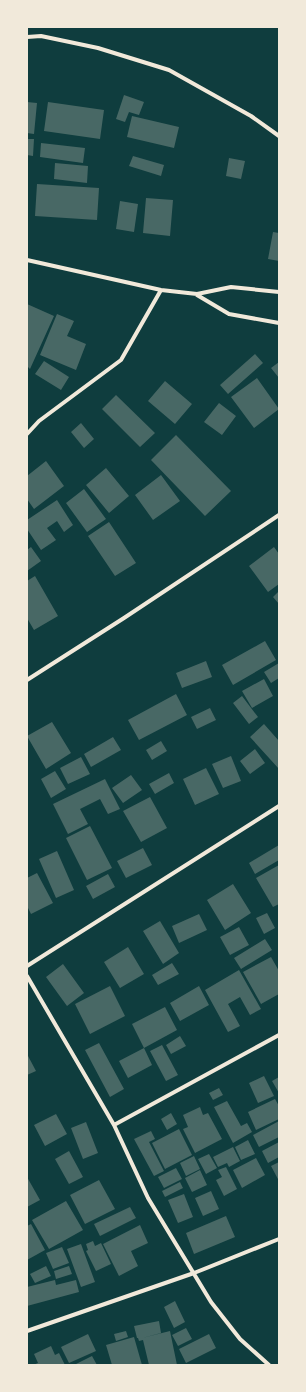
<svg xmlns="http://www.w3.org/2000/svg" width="306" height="1392" font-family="'Noto Sans',sans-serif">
  <rect width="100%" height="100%" fill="#0f3d3e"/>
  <!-- building -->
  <path fill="#486865" d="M124,95L144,102L139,115L129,112L125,122L116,119Z
    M27,102L37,103L34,134L27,133Z
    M48,102L104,110L100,139L44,131Z
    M132,116L179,127L174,148L127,137Z
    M27,139H34L33,156L27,155Z
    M41,143L85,148L83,163L40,157Z
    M133,156L164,165L161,176L129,166Z
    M229,158L245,161L241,179L226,176Z
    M55,163L88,166L87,183L54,179Z
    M37,184L99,188L97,220L35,216Z
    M146,198L173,200L170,236L143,233Z
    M120,201L138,204L134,232L116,229Z
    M273,232L279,233V261L268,259Z
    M27,304L54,316L30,369L27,366Z
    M57,314L74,321L67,336L86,344L76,370L40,355Z
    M255,354L263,363L228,394L220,385Z
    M44,361L69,377L61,390L35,374Z
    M279,362V378L271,368Z
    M257,378L279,409L254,428L231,397Z
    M165,381L192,404L175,424L148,401Z
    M116,395L155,433L140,447L102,409Z
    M219,403L236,416L222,435L204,422Z
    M81,423L94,439L84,448L71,432Z
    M176,435L231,491L205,516L151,460Z
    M46,461L64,486L34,509L27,499V476Z
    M106,468L129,496L109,513L86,485Z
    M161,475L180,501L153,520L135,495Z
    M84,489L106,519L87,532L66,503Z
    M57,500L73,525L64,532L57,521L47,528L56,540L41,550L27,529V520Z
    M109,522L136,563L115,576L88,536Z
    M31,547L41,561L27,571V550Z
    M274,547L279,554V584L268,592L249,566Z
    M35,576L58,616L34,630L27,618V581Z
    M279,591V604L273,597Z
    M265,641L276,660L233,685L222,665Z
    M206,661L212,677L182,688L176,673Z
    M279,663V678L271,683L264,672Z
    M264,679L273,696L252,708L242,691Z
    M176,694L187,715L139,740L128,720Z
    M242,696L258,717L249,724L233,703Z
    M210,708L216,720L197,729L191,717Z
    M52,722L71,753L46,769L27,736Z
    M264,724L279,741V769L250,737Z
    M113,737L121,750L91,767L84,754Z
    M161,741L167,751L152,760L146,750Z
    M255,749L265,763L250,774L240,761Z
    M231,756L241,781L223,788L212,764Z
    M81,757L90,774L68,784L60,768Z
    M206,768L219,794L195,805L183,779Z
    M55,771L66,789L51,798L41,779Z
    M169,773L174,783L155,794L149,784Z
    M131,775L142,790L123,803L112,788Z
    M105,779L120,809L108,814L100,799L80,809L88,824L68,834L53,804Z
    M150,797L167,828L141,842L123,811Z
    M90,826L112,868L87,880L66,838Z
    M279,845V860L255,874L249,863Z
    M143,848L152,865L126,878L117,861Z
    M57,851L74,890L56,898L39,859Z
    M279,865V904L273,907L256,878Z
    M37,873L53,903L31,914L27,906V878Z
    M108,874L115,887L93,899L86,886Z
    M233,884L251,913L225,930L207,900Z
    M267,913L275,928L264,934L256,918Z
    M199,914L207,930L179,943L172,926Z
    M160,921L179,953L163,964L143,931Z
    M239,927L249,945L230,955L220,937Z
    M265,939L272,950L241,969L234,958Z
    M128,947L144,974L120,988L104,962Z
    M271,957L279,971V994L261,1004L243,972Z
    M172,963L179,974L158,985L152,975Z
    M63,964L84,993L67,1006L46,977Z
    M239,970L261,1009L250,1015L240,997L228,1004L240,1026L228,1032L205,990Z
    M110,986L125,1016L90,1034L75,1004Z
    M199,986L209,1005L180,1021L170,1003Z
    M165,1007L177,1030L144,1048L132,1024Z
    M180,1036L186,1046L171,1054L166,1045Z
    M99,1043L124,1089L110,1097L85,1050Z
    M162,1045L178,1075L166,1081L150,1051Z
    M144,1048L152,1065L128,1078L119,1061Z
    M27,1054L36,1071L27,1075Z
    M264,1076L274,1096L258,1103L249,1083Z
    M279,1077V1093L272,1081Z
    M219,1088L223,1095L213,1100L209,1093Z
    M275,1099L279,1106V1119L256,1130L248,1112Z
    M227,1101L241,1126L247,1123L252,1132L233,1143L214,1107Z
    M200,1107L203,1115L208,1113L222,1139L195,1153L183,1129L188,1127L183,1115Z
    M171,1113L177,1124L167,1130L161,1119Z
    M56,1114L67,1134L45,1146L34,1125Z
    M279,1121V1137L259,1147L253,1135Z
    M86,1122L98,1153L83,1159L71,1128Z
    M179,1129L192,1155L165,1169L152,1143Z
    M151,1131L155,1139L149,1142L164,1171L154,1176L134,1139Z
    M248,1140L255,1154L241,1160L235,1147Z
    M279,1142V1157L268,1163L262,1151Z
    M233,1147L240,1161L229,1167L227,1163L218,1167L213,1157Z
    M69,1151L83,1177L69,1184L55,1159Z
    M209,1154L217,1168L206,1174L198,1159Z
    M194,1156L200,1169L186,1176L180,1163Z
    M256,1158L265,1175L242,1188L233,1170Z
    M279,1162V1181L271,1166Z
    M226,1167L237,1189L224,1196L216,1180L222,1177L218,1170Z
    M176,1168L182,1179L164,1188L158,1177Z
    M200,1170L207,1185L192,1192L185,1178Z
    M27,1177L40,1200L27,1207Z
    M99,1180L115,1209L85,1224L70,1195Z
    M180,1182L183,1188L165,1197L162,1191Z
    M211,1191L219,1209L203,1216L195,1198Z
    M184,1194L193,1217L178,1223L168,1200Z
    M66,1201L83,1230L49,1249L32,1220Z
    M130,1207L136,1218L100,1236L94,1224Z
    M226,1216L235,1237L194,1254L186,1233Z
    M31,1224L45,1250L27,1260V1226Z
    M140,1225L148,1243L131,1251L138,1266L119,1276L103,1244Z
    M93,1241L95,1246L101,1243L111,1264L96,1271L86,1251L88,1250L86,1244Z
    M81,1244L95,1282L81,1287L67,1249Z
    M62,1247L69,1263L53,1269L46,1253Z
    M46,1266L51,1276L35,1283L30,1274Z
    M69,1266L72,1274L56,1279L54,1271Z
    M55,1280L56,1285L76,1280L79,1292L27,1306V1287Z
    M175,1301L185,1322L174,1328L164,1307Z
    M159,1321L161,1333L142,1338L170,1331L177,1365H149L143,1340L139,1341L138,1338H137L134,1326Z
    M186,1328L192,1339L178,1346L172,1335Z
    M126,1331L128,1337L116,1341L114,1334Z
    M88,1334L96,1351L69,1363L61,1347Z
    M209,1334L216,1348L186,1363L179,1349Z
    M134,1337L142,1365H112L106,1345Z
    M51,1346L55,1355L59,1353L65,1365H33L38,1363L34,1354Z
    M92,1356L97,1365H74Z"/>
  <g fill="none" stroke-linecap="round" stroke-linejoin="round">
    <!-- minor -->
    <path stroke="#f1e9da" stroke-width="4" d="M27,37L41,36L98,48L169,70L251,116L279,136
      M27,260L161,290L197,294L231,287L279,292
      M197,295L229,314L279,323
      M27,434L39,421L121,360L161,290
      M27,680L124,618L279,515
      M27,966L279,806
      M27,976L114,1125L148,1198L211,1302L240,1339L269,1365
      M114,1125L279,1035
      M27,1331L194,1273L279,1239"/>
  </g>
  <!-- border -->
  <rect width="306" height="1392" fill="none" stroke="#f1e9da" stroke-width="56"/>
</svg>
